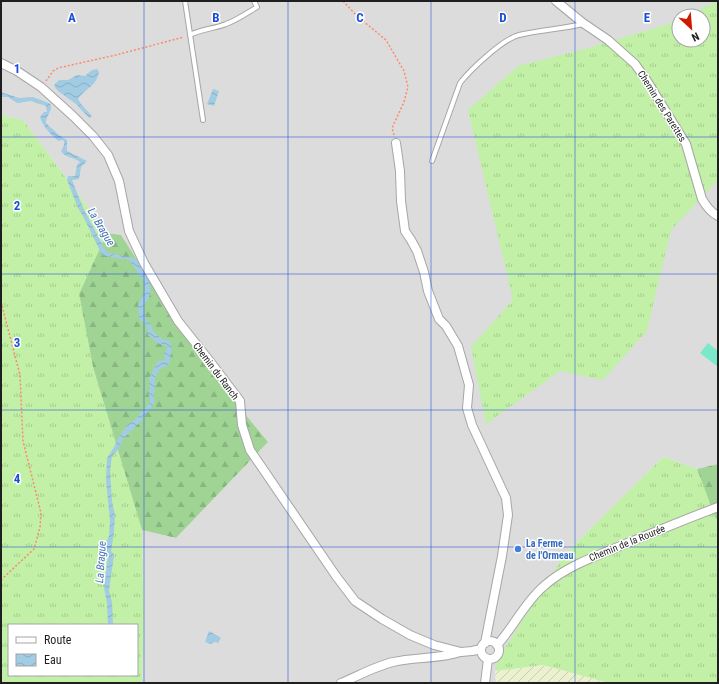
<svg xmlns="http://www.w3.org/2000/svg" width="719" height="684" font-family="'Roboto Condensed',sans-serif">
  <defs>
    <pattern id="farmland-furrows" width="10" height="10" patternUnits="userSpaceOnUse"><rect width="10" height="10" fill="#ebf1ce"/><path d="M-1 1l2-2M0 10L10 0M9 11l2-2" fill="none" stroke="#c9ceb0"/></pattern>
    <pattern id="grass-tufts" width="24" height="20" patternUnits="userSpaceOnUse"><rect width="24" height="20" fill="#c1f0a6"/><path d="M3 7l-1-3M5 7V3M7 7l1-3M15 17l-1-3M17 17v-4M19 17l1-3" fill="none" stroke="#a5cd8e"/></pattern>
    <pattern id="forest-firs" width="22" height="20" patternUnits="userSpaceOnUse"><rect width="22" height="20" fill="#a0d495"/><path d="M5 1l3.5 6h-7zM16 11l3.5 6h-7z" fill="#89b680"/></pattern>
    <pattern id="water-waves" width="16" height="10" patternUnits="userSpaceOnUse"><rect width="16" height="10" fill="#a1cce3"/><path d="M0 5q4-4 8 0t8 0" fill="none" stroke="#8aafc2"/></pattern>
  </defs>
  <rect width="100%" height="100%" fill="#f1eee5"/>
  <!-- residential -->
  <path fill="#dddcdc" fill-rule="evenodd" d="M1,1H718V464L697,469L663,457L565,554L495,671L496,683H142L144,612L142,530L176,538L268,442L204,364L121,235L107,233L23,120L1,115ZM679,16H703V40H679Z"/>
  <!-- farmland -->
  <path fill="url(#farmland-furrows)" d="M543,665L609,683H496L495,671Z"/>
  <!-- grass -->
  <path fill="url(#grass-tufts)" fill-rule="evenodd" d="M718,1V180L671,230L647,331L603,380L560,371L486,424L471,347L513,300L468,110L518,66L581,50L666,25L679,19V40H703V16H685Z
    M1,115L23,120L107,233L79,294L93,367L142,530L144,612L142,683H1ZM9,625H137V675H9Z
    M663,457L697,469L716,518H718V682L609,683L543,665L495,671L498,659L565,554Z"/>
  <!-- forest -->
  <path fill="url(#forest-firs)" d="M107,233L121,235L204,364L268,442L176,538L142,530L93,367L79,294Z
    M718,464V518L716,519L697,469Z"/>
  <!-- pitch -->
  <path fill="#7be8cb" d="M708,343L718,351V367L700,353Z"/>
  <!-- water -->
  <path fill="url(#water-waves)" d="M97,69L99,72C97,84 88,88 80,96L78,99L81,104L92,116L89,118L76,104L58,91L54,86L55,84L59,80H68L77,75L85,76L92,70Z
    M213,89L219,91L214,106L207,104Z
    M1,92L19,98L33,97L51,104V109L46,120V123L59,135L67,140V151L87,161L81,167L79,179L72,180L84,210L106,251L110,253L136,259C145,274 159,289 143,306L146,320L152,326V330C157,335 161,340 168,340L172,347L170,360L168,365L160,369L155,377V389L153,395L155,401L153,405L141,421L124,438L118,450L112,456L110,471L112,501L115,516L114,532L111,551L114,555L109,591L112,602L113,625H108L107,603L104,588L108,556L105,546L109,536L110,520L106,481L107,458L113,449L119,437L128,424L135,420L150,403V398L148,393L150,389L149,378L158,361L165,360L164,353L168,347L155,342L153,339L148,335L147,326L139,318L138,305L145,291L144,282L130,261L126,259H121L102,255L84,218L78,208L67,180L68,176H75L77,165L80,162C72,156 65,158 61,151L64,145V141L62,140L59,141C52,137 42,125 40,117L44,112H47L46,106L31,101L17,103L8,97H1Z
    M209,631C214,633 216,636 221,638L218,643L215,642L210,644L205,642Z"/>
  <g fill="none" stroke-linecap="round" stroke-linejoin="round">
    <defs>
      <path id="lane" d="M185,1L203,120
        M190,35C201,29 214,29 226,24C237,20 247,13 257,7L254,1
        M432,161L460,83C471,69 503,39 519,35C540,30 562,29 583,24"/>
      <path id="street" d="M556,1L583,23L608,40L635,64L647,81L686,144L702,199C706,206 710,212 718,216
        M1,63L17,71L41,87L73,116L93,136L108,155L119,181L129,231L144,263L178,321L212,364L240,401L242,425L250,450L336,576L355,601L382,619L410,635L434,645L461,652L472,651L481,649
        M396,143L400,171L401,201L405,231L411,240L417,251L424,272L428,291L439,319L446,326L458,346L469,385L467,408L472,425L506,498L508,515L502,556L485,643
        M481 650a9 9 0 1 1 18 0a9 9 0 1 1-18 0Z
        M497,645C514,627 524,603 544,586C567,565 602,554 630,542C660,530 688,518 718,507
        M341,683C358,676 376,666 393,662C415,657 439,659 460,652
        M485,683L488,659"/>
    </defs>
    <!-- lane casing -->
    <use href="#lane" stroke="#a6a6a6" stroke-width="6"/>
    <!-- street casing -->
    <use href="#street" stroke="#a6a6a6" stroke-width="10"/>
    <!-- path -->
    <path stroke="#ff8968" stroke-width="1.5" stroke-dasharray="2 2" stroke-linecap="butt" d="M343,1L357,16L386,40L404,71L408,87L404,102L392,128L394,135
      M46,81L53,71L58,68L116,55L184,37
      M1,302L20,375L23,441L41,513L40,527L34,549L1,580"/>
    <!-- lane -->
    <use href="#lane" stroke="#fff" stroke-width="4"/>
    <!-- street -->
    <use href="#street" stroke="#fff" stroke-width="8"/>
  </g>
  <!-- grid -->
  <path fill="none" stroke="#1d4ed8" stroke-width="1" stroke-opacity="0.55" d="M144,1V683M288,1V683M431,1V683M575,1V683M1,137H718M1,274H718M1,410H718M1,547H718"/>
  <!-- markers -->
  <circle fill="#3f7fe0" stroke="#fff" stroke-width="1.5" cx="518" cy="549" r="4"/>
  <g text-anchor="middle" dominant-baseline="central" stroke-width="3" stroke-linejoin="round" paint-order="stroke">
    <!-- street labels -->
    <g font-size="10" fill="#1f1f1f" stroke="#fff">
      <text transform="translate(662 106) rotate(58)">Chemin des Parettes</text>
      <text transform="translate(216 371) rotate(53)">Chemin du Ranch</text>
      <text transform="translate(627 543) rotate(-22)">Chemin de la Rourée</text>
    </g>
    <!-- shop labels -->
    <g font-size="10" font-weight="bold" fill="#366cbe" stroke="#fff" text-anchor="start">
      <text x="526" y="543">La Ferme<tspan x="526" dy="12">de l'Ormeau</tspan></text>
    </g>
    <!-- water labels -->
    <g font-size="11" font-style="italic" fill="#416fb9" stroke="#fff">
      <text transform="translate(101 227) rotate(59)">La Brague</text>
      <text transform="translate(101 562) rotate(-86)">La Brague</text>
    </g>
  </g>
  <g font-size="13" text-anchor="middle" font-weight="bold" fill="#1d4ed8" stroke="#fff" stroke-width="3" stroke-linejoin="round" paint-order="stroke">
    <text x="72" y="22">A</text>
    <text x="216" y="22">B</text>
    <text x="360" y="22">C</text>
    <text x="503" y="22">D</text>
    <text x="647" y="22">E</text>
    <text x="17" y="73">1</text>
    <text x="17" y="210">2</text>
    <text x="17" y="347">3</text>
    <text x="17" y="483">4</text>
  </g>
  <!-- border -->
  <rect width="719" height="684" fill="none" stroke="#1f1f1f" stroke-width="4"/>
  <!-- legend -->
  <rect x="8" y="624" width="130" height="52" fill="#ffffff" stroke="#a5a5a5"/>
  <rect x="16" y="637" width="20" height="6" fill="#ffffff" stroke="#a5a5a5"/>
  <text x="44" y="644" font-size="12" fill="#1f1f1f">Route</text>
  <rect x="16" y="654" width="20" height="12" fill="url(#water-waves)" stroke="#a5a5a5"/>
  <text x="44" y="664" font-size="12" fill="#1f1f1f">Eau</text>
  <!-- north arrow -->
  <g transform="translate(691 28) rotate(154)"><circle r="19" fill="#ffffff" stroke="#a5a5a5"/>
  <path d="M0-3L7 15L0 10L-7 15Z" fill="#cf1900"/>
  <text y="-6" font-size="11" font-weight="bold" text-anchor="middle" fill="#1f1f1f">N</text>
  </g>
</svg>
